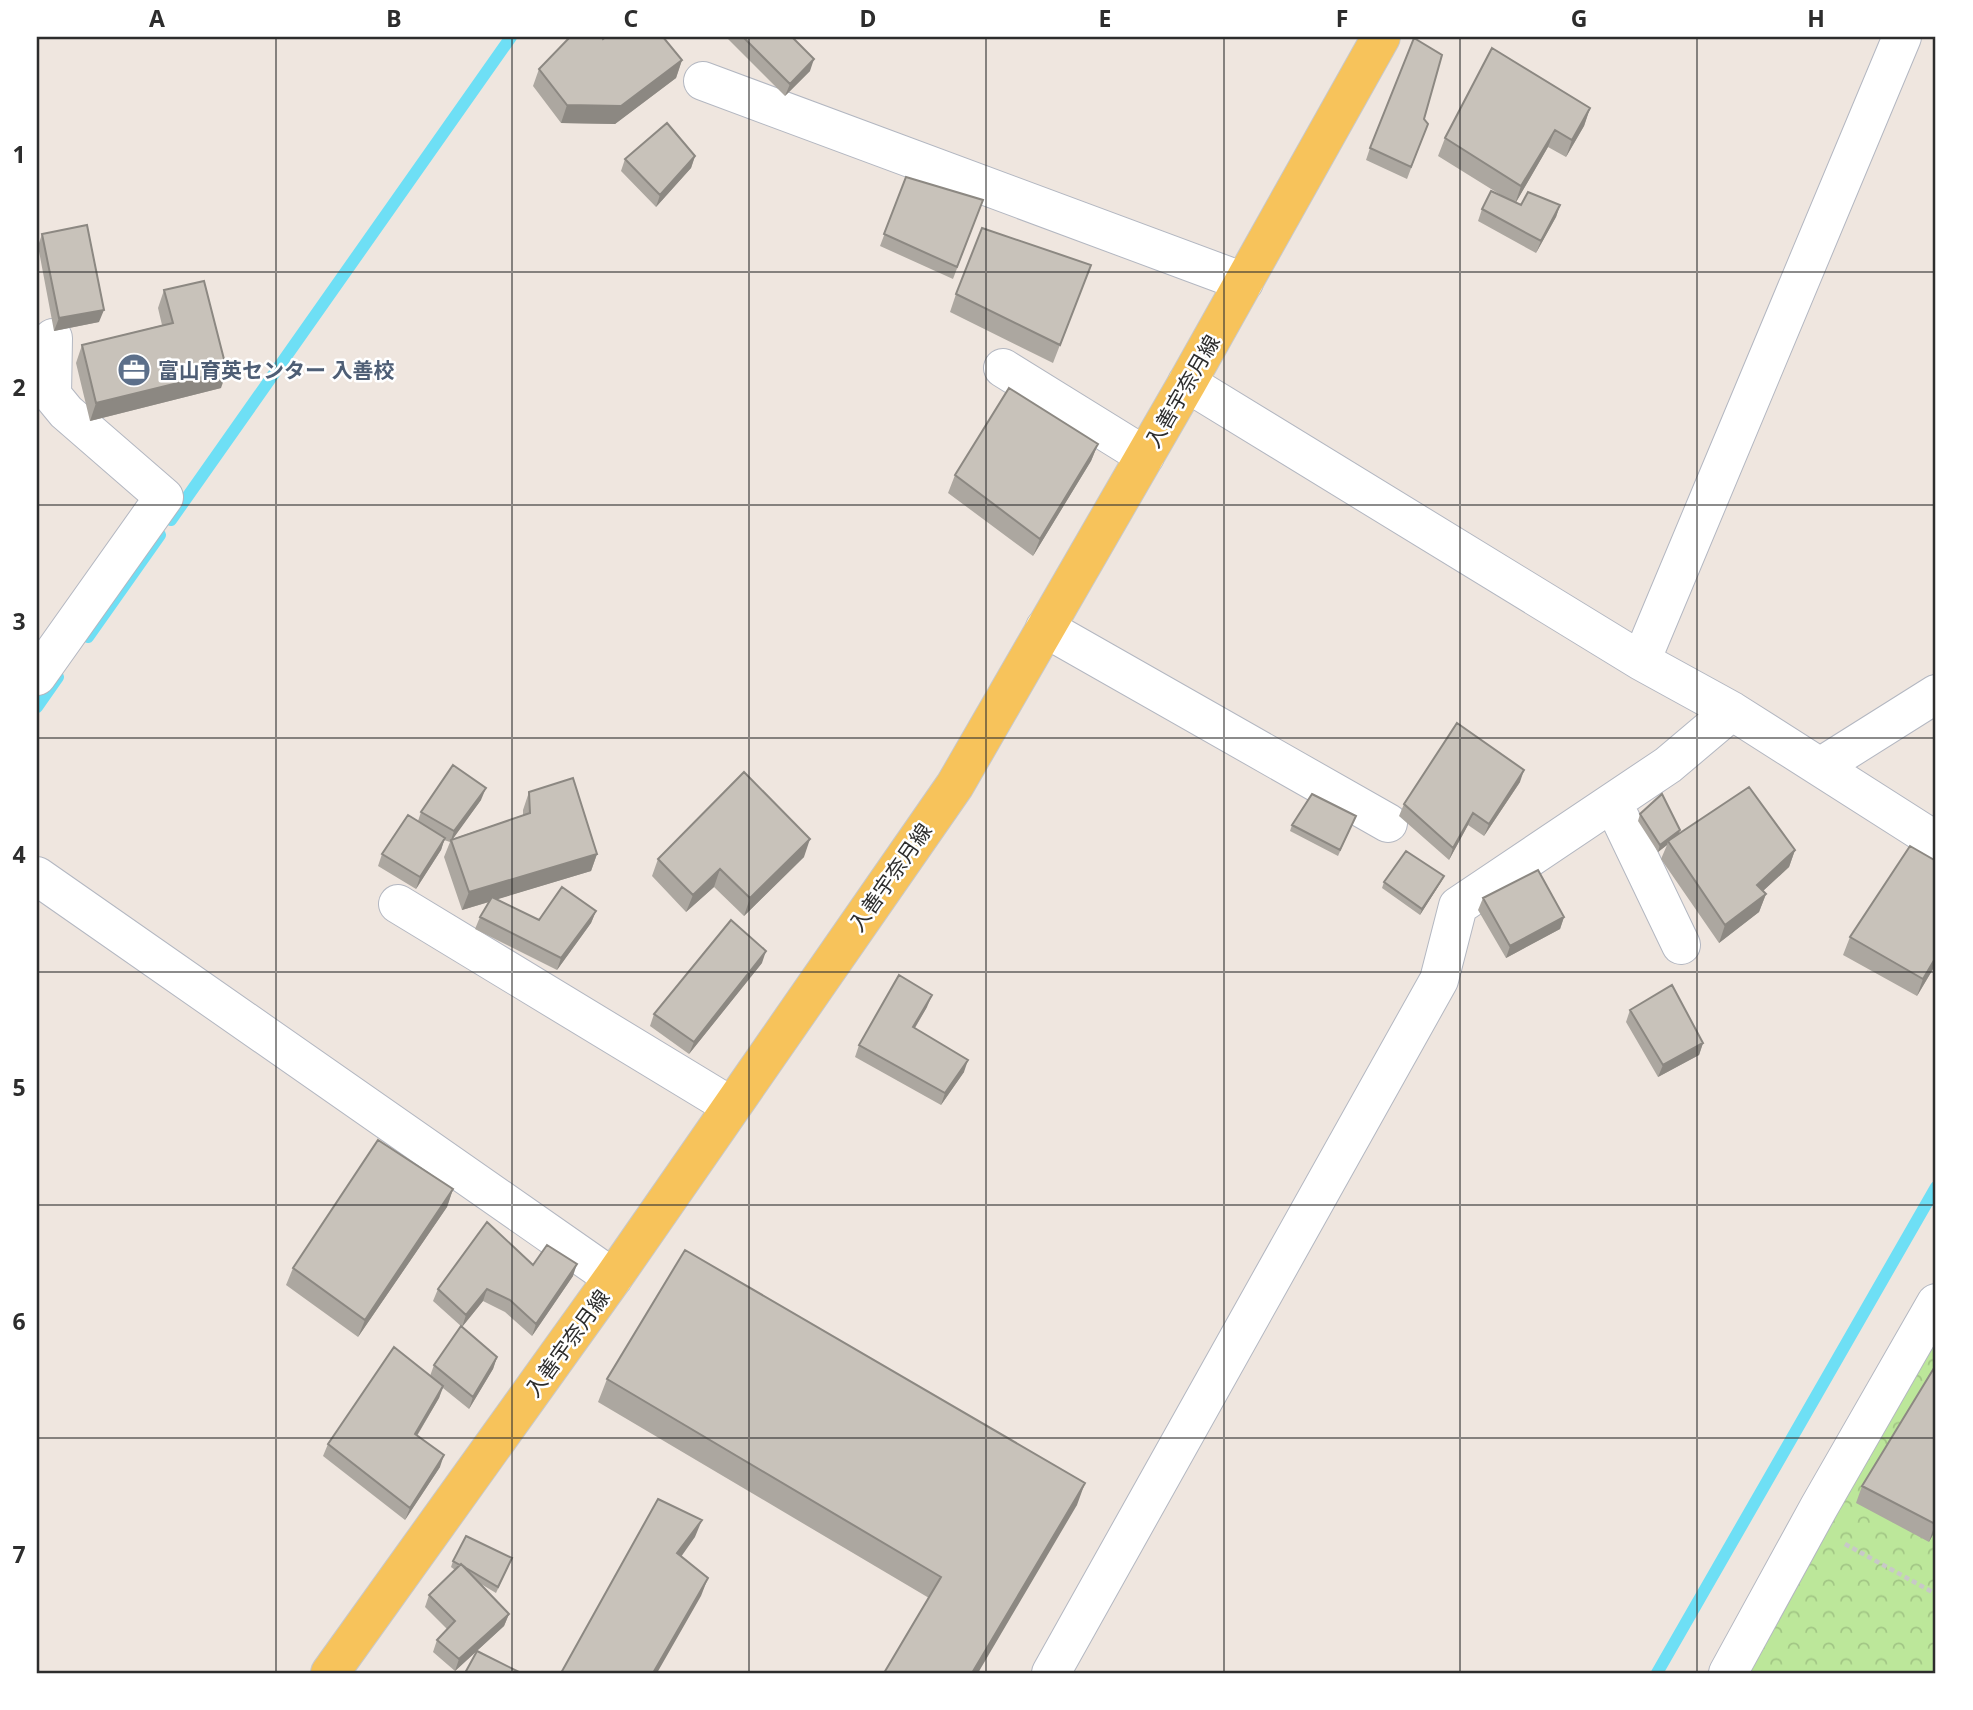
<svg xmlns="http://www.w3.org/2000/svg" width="1973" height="1710" font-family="'Noto Sans','Noto Sans JP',sans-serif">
  <defs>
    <pattern id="forest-crowns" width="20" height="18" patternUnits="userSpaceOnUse" patternTransform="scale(1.75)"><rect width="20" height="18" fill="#bce79a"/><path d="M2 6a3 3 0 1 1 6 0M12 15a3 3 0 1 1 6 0" fill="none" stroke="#a2c685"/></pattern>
  </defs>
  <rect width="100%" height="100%" fill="#efe6df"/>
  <!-- forest -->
  <path fill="url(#forest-crowns)" d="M1936,1341V1673H1748L1805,1567Z"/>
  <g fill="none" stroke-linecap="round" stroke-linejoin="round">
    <!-- stream -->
    <path stroke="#6edff5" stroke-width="12" d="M171,520L511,37
      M88,637L160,535
      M37,707L58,677
      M1657,1673L1936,1187"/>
    <defs>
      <path id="minor" d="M703,81L1244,282
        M1003,368L1145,456
        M1187,383L1641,661L1732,711L1936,841
        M1045,628L1388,823
        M1641,661L1902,37
        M37,676L164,497L66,412L52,395L53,338
        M1820,767L1936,694
        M1613,803L1681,945
        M37,876L613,1278
        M398,904L731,1106
        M1051,1673L1439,980L1458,906L1668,765L1732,711
        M1728,1673L1819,1507L1936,1303"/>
      <path id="major" d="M330,1673L613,1278L955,785L1187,383L1381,37"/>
    </defs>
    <!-- minor casing -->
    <use href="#minor" stroke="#b3b7c1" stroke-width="40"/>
    <!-- major casing -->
    <use href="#major" stroke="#c8c8c8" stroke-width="40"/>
    <!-- path -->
    <path stroke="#c8c8c8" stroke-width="4.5" stroke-dasharray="5 3.5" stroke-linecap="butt" d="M1845,1544L1936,1594"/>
    <!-- minor -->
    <use href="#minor" stroke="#fff" stroke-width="38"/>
    <!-- major -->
    <use href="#major" stroke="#f7c35b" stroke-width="38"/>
  </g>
  <!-- wall -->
  <path fill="#aca7a0" d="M726,37H792L810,71L785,96Z
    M603,39L682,60L676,78L615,124L561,123L533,86L539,69Z
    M1590,108L1584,126L1566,157L1548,147L1516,202L1521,205H1560L1556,217L1536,253L1478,221L1482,209L1504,197L1438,156L1445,138Z
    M1424,119L1428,124L1407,179L1366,160L1370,148Z
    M695,156L691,168L656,207L621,171L625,159Z
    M906,177L983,200L953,279L880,246Z
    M42,234L99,322L54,331L38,246Z
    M1091,265L1053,363L950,312L956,294Z
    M164,290L221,388L90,421L76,363L82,345L162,325L158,308Z
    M1098,444L1091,461L1033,556L948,493L955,475Z
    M1520,782L1484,836L1468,825L1449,860L1399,816L1404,804Z
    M529,792L597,854L591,871L497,899L539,920L596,911L591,923L557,970L475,929L480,917L489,902L462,910L444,857L450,842L444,840L441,850L416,889L378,866L382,854L418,821L421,812L481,800L452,839L523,815V810Z
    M1640,814L1680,830L1678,835L1795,850L1789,867L1763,891L1766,894L1759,912L1719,943L1661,859L1667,845L1658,852L1638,821Z
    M1356,816L1338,856L1290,831L1292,825Z
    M804,857L744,916L714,887L686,912L652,876L658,859Z
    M1444,876L1441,882L1420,915L1382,888L1384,882Z
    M1483,898L1564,917L1560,929L1506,958L1478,910Z
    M1850,937L1936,964L1917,996L1843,955Z
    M762,963L689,1054L650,1026L654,1014Z
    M927,1007L915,1028L964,1072L941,1105L855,1057L859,1045Z
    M1630,1010L1703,1043L1699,1055L1658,1077L1626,1022Z
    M453,1189L447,1207L358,1337L286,1285L293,1268Z
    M533,1265L573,1276L532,1336L505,1312L483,1301L462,1327L433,1301L438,1289Z
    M497,1357L493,1369L469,1409L443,1388L439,1398L417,1436L440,1467L405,1520L323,1456L328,1444L430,1376L434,1365Z
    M1934,1368L1936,1529L1929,1542L1856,1503L1862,1486Z
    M607,1379L1077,1505L929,1598L598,1402Z
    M512,1558L496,1593L481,1584L509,1614L504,1626L455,1671L433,1652L437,1640L447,1629L425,1607L429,1595L455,1570L451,1567L453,1561Z"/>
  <!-- shaded-wall -->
  <path fill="#8c8882" d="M814,59L810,71L785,96L790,84Z
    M682,60L676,78L615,124L561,123L567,105Z
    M1590,108L1584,126L1566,157L1572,140Z
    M1555,130L1548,147L1515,204L1521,186Z
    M695,156L691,168L656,207L660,195Z
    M1560,205L1556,217L1536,253L1541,241Z
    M104,310L99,322L54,331L59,318Z
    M227,371L221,388L90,421L96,403Z
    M1098,444L1091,461L1033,556L1040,539Z
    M1524,770L1520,782L1484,836L1489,824Z
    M486,788L481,800L450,843L454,831Z
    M1473,813L1468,825L1449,860L1453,848Z
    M1680,830L1677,836L1668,841L1667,845L1658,852L1660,845Z
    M445,838L441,850L416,889L420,877Z
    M810,839L804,857L744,916L750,898Z
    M1795,850L1789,867L1751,902L1757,885Z
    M597,854L591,871L462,910L469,892Z
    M720,869L714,887L686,912L693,895Z
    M1444,876L1441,882L1420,915L1422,909Z
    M1766,894L1759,912L1719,943L1725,925Z
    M596,911L591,923L557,970L561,958Z
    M1564,917L1560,929L1506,958L1510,946Z
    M766,951L762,963L689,1054L694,1042Z
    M1936,957V964L1917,996L1923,979Z
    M932,995L927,1007L908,1039L913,1027Z
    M1703,1043L1699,1055L1658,1077L1663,1065Z
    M968,1060L964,1072L941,1105L945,1093Z
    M453,1189L447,1207L358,1337L365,1320Z
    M577,1264L573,1276L532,1336L536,1324Z
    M487,1289L483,1301L462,1327L466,1315Z
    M497,1357L493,1369L469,1409L473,1397Z
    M443,1386L439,1398L410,1447L415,1434Z
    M444,1455L440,1467L405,1520L410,1508Z
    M1085,1483L1077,1505L978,1673H972Z
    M702,1520L695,1537L671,1571L677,1553Z
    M1936,1522V1529L1929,1542L1935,1524Z
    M708,1578L701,1596L657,1673H653Z
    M509,1614L504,1626L455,1671L459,1659Z"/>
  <!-- building -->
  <path fill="#c8c2ba" stroke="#8c8882" stroke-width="2" d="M570,37H602L603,39L606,37H663L682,60L621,106L567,105L539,69Z
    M743,37H792L814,59L790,84Z
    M1414,38L1442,55L1424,119L1428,124L1411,167L1370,148Z
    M1492,48L1590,108L1572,140L1555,130L1521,186L1445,138Z
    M667,123L695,156L660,195L625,159Z
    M906,177L983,200L957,267L884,234Z
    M1491,191L1521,205L1528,192L1560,205L1541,241L1482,209Z
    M87,225L104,310L59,318L42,234Z
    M982,228L1091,265L1060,345L956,294Z
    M204,281L227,371L96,403L82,345L173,323L164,290Z
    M1009,388L1098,444L1040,539L955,475Z
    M1457,723L1524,770L1489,824L1473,813L1453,848L1404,804Z
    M453,765L486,788L454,831L421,812Z
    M744,772L810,839L750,898L720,869L693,895L658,859Z
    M573,778L597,854L469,892L451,840L530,813L529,792Z
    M1749,787L1795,850L1757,885L1766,894L1725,925L1668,841Z
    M1312,794L1356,816L1340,850L1292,825Z
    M1662,794L1680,830L1660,845L1640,814Z
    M408,815L445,838L420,877L382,854Z
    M1910,846L1936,861V957L1923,979L1850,937Z
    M1406,851L1444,876L1422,909L1384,882Z
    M1538,870L1564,917L1510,946L1483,898Z
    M562,887L596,911L561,958L480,917L492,897L539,920Z
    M731,920L766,951L694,1042L654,1014Z
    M899,975L932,995L913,1027L968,1060L945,1093L859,1045Z
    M1672,985L1703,1043L1663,1065L1630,1010Z
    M378,1140L453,1189L365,1320L293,1268Z
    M487,1222L533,1265L547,1245L577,1264L536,1324L510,1300L487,1289L466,1315L438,1289Z
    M685,1250L1085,1483L972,1673H884L941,1577L607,1379Z
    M461,1326L497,1357L473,1397L434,1365Z
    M394,1347L443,1386L415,1434L444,1455L410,1508L328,1444Z
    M1934,1368L1936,1369V1522L1935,1524L1862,1486Z
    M658,1499L702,1520L677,1553L708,1578L653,1673H561Z
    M466,1536L512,1558L498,1587L466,1568L461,1564L460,1565L453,1561Z
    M461,1564L509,1614L459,1659L437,1640L455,1621L429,1595Z
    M477,1651L521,1673H465Z"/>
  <!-- grid -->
  <path fill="none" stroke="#2d2d2d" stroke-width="2" stroke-opacity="0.55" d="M276,37V1673M512,37V1673M749,37V1673M986,37V1673M1224,37V1673M1460,37V1673M1697,37V1673M37,272H1936M37,505H1936M37,738H1936M37,972H1936M37,1205H1936M37,1438H1936"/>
  <!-- icons -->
  <defs>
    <symbol id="office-disc" viewBox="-11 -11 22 22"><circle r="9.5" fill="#5c6f8a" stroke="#fff"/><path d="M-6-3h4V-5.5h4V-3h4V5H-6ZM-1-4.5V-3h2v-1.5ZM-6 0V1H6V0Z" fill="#fff"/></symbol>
  </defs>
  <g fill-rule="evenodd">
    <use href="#office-disc" x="115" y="351" width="38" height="38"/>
  </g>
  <g text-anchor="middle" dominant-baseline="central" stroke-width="5" stroke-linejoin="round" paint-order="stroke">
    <!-- service labels -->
    <g font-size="21" font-weight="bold" fill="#4e5e75" stroke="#fff" text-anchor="start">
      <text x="158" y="370">富山育英センター 入善校</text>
    </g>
    <!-- street labels -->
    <g font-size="21" fill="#2d2d2d" stroke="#fff">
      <text transform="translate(1182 391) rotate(-60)">入善宇奈月線</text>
      <text transform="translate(890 877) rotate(-55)">入善宇奈月線</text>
      <text transform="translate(567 1343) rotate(-54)">入善宇奈月線</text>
    </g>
  </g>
  <!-- border -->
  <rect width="1973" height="1710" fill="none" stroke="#ffffff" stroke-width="77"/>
  <rect x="38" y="38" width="1896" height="1634" fill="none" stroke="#2d2d2d" stroke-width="2.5"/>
  <g font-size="23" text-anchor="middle" font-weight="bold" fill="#2d2d2d">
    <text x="157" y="27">A</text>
    <text x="394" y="27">B</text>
    <text x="631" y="27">C</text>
    <text x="868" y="27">D</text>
    <text x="1105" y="27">E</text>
    <text x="1342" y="27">F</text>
    <text x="1579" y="27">G</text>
    <text x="1816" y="27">H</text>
    <text x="19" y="163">1</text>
    <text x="19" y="396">2</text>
    <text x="19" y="630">3</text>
    <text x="19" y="863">4</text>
    <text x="19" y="1096">5</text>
    <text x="19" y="1330">6</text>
    <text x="19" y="1563">7</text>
  </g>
</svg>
